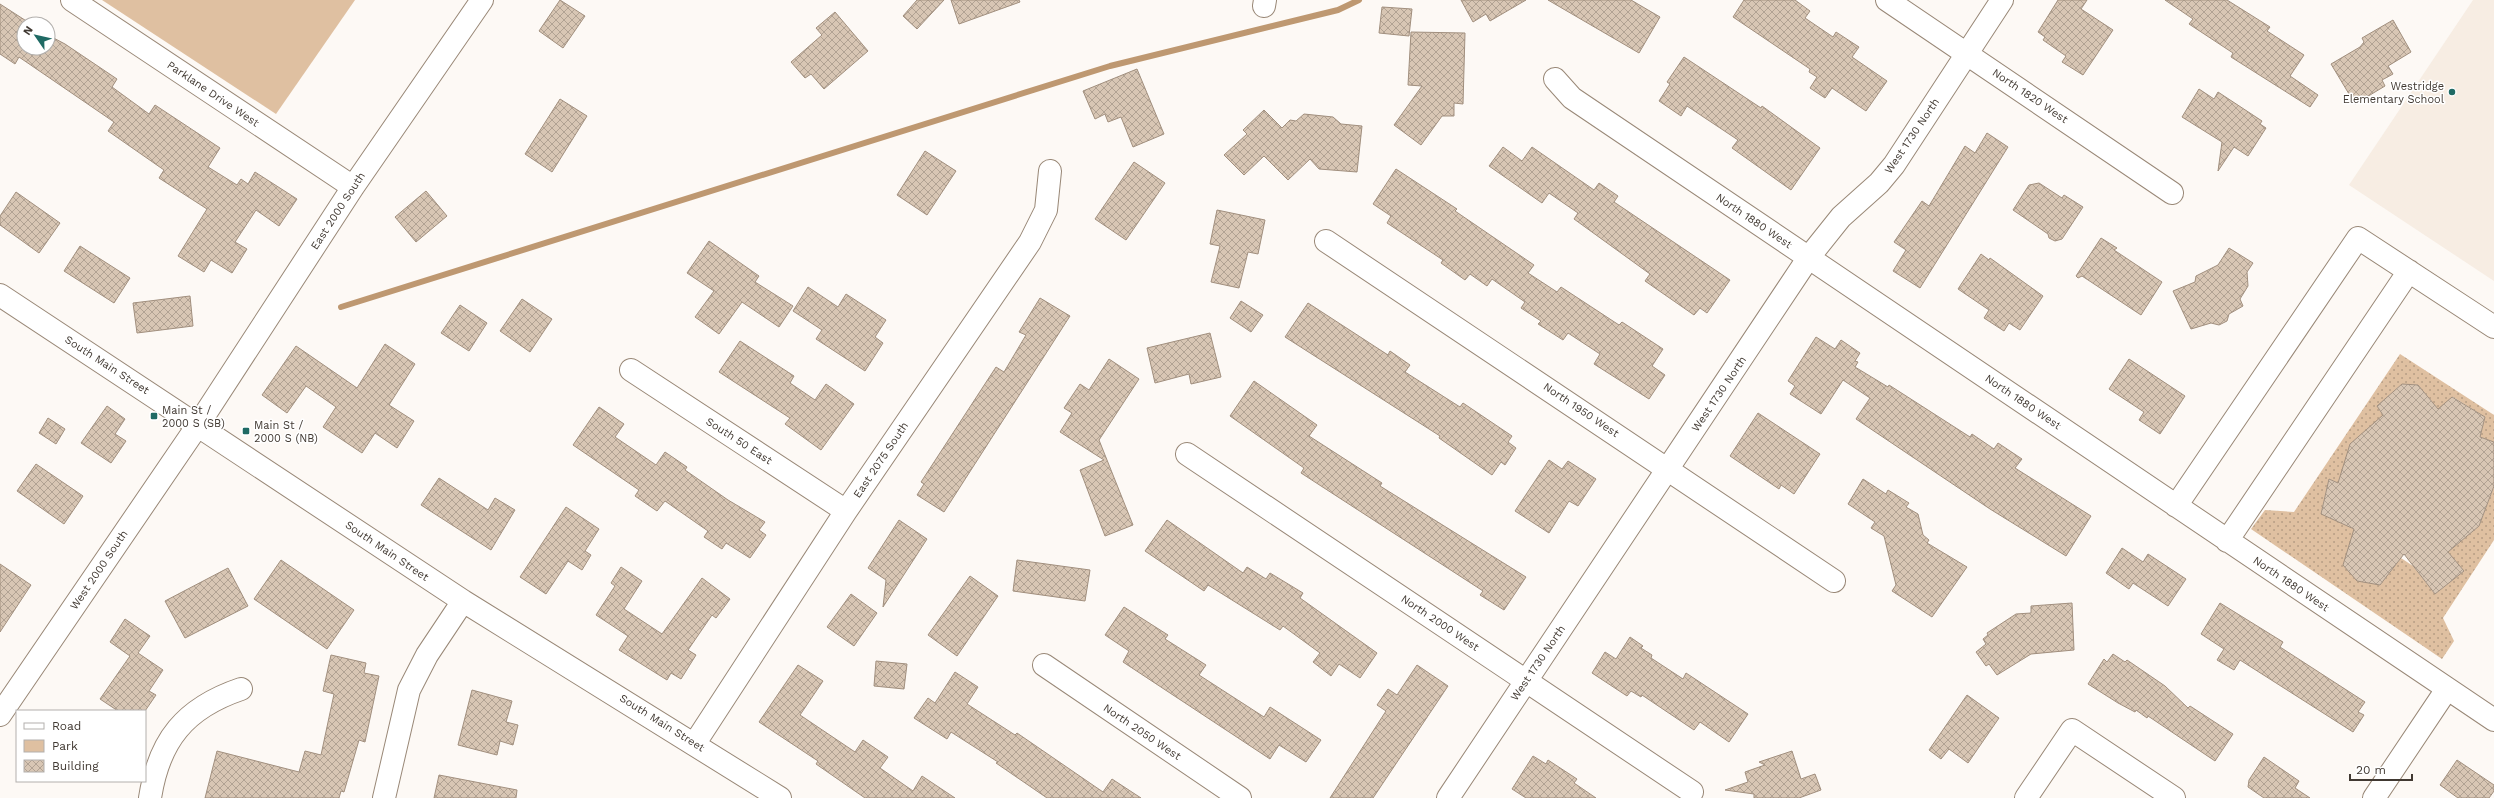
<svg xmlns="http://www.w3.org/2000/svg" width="2494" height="798" font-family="'Work Sans',sans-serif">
  <defs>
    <pattern id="grass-dots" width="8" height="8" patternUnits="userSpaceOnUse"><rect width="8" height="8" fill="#dfc0a1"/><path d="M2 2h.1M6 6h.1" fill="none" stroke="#b69d84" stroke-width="1.8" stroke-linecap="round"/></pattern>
    <pattern id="building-cross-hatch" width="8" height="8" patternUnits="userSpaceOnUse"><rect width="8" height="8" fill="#d8c6b4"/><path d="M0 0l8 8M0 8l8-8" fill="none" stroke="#b1a293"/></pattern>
  </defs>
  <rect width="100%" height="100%" fill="#fdf9f5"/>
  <!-- built -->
  <path fill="#f7ede3" d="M2473,0H2494V281L2349,185Z"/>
  <!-- grass -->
  <path fill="url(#grass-dots)" d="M2400,354L2494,415V442L2480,437L2485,417L2453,397L2438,409L2418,385L2402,384L2377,406L2385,418L2343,485L2329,479L2321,513L2354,529L2357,580L2380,585L2401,558L2413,566L2435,594L2464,571L2448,552L2479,526L2494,487V540L2443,618L2454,641L2442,659L2251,529L2265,510L2294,512Z"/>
  <!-- green -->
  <path fill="#dfc0a1" d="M102,0H355L276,114Z"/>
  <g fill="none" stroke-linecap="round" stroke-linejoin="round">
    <!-- stream -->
    <path stroke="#be9871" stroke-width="6" d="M341,307L1110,66L1338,10L1359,0"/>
  </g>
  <!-- building -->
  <path fill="url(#building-cross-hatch)" stroke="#a18f7e" d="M560,0L585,16L563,48L539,31Z
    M917,0H944L917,29L903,16Z
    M951,0H1019L1020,2L959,24Z
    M1461,0H1526L1490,21L1486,14L1473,22Z
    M1548,0H1631L1660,17L1639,53Z
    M1744,0H1795L1810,11L1805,18L1833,37L1836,32L1859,47L1852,57L1887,81L1866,111L1832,88L1825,98L1810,88L1817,77L1809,72L1810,69L1733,17Z
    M2058,0H2087L2081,9L2113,30L2083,75L2062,62L2066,56L2043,40L2045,37L2038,32Z
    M2165,0H2227L2270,27L2267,31L2304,55L2290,76L2318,95L2310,107L2231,57L2233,53L2189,24L2193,19Z
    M0,4L31,24H24V48H48V35L65,44L117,79L112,87L149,114L155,105L220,148L208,167L237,185L241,179L248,184L255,172L297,199L279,226L256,210L235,242L247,249L232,273L211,260L204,272L178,256L207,209L159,178L164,170L108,131L114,122L19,57L15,64L0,54Z
    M1382,7L1412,9L1409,36L1379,33Z
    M835,12L868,51L824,89L811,74L805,78L791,62L822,35L816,28Z
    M2393,20L2411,52L2388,66L2393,74L2382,80L2385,86L2355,104L2331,64L2360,47L2364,42L2362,38Z
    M1411,32L1465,33L1463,104L1454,103V116H1442L1421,145L1394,125L1422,86L1408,85Z
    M1684,57L1761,108L1762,106L1820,148L1791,190L1732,148L1738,140L1687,106L1681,116L1659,101L1670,84L1667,82Z
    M1137,69L1164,134L1133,147L1121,117L1108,122L1105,114L1095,119L1083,91Z
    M2199,89L2214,99L2218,92L2262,121L2260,124L2266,128L2248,156L2234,147L2218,171L2222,142L2182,117Z
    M560,99L587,116L552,172L525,154Z
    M1264,110L1282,128L1290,120L1296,121L1304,114L1333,117L1341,124L1362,126L1357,172L1319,169L1310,159L1288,180L1264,156L1244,175L1224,155L1247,134L1243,130Z
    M1987,133L2008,147L1920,288L1893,271L1906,250L1894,242L1922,201L1929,206L1965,146L1975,153Z
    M1503,147L1522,161L1532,147L1594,190L1599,183L1618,196L1614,202L1730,280L1707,313L1700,308L1694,315L1645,281L1650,274L1574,219L1578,213L1549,193L1542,203L1489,166Z
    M925,151L956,171L927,215L897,195Z
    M1134,162L1165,183L1126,240L1095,219Z
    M1396,169L1457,209L1455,211L1534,265L1528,273L1557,292L1561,287L1619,325L1622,322L1663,349L1652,366L1665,375L1649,399L1594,364L1600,354L1568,333L1563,340L1538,324L1541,321L1521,308L1525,302L1492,279L1487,286L1470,274L1465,280L1441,263L1443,260L1387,223L1391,216L1373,204Z
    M2039,183L2062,198L2064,195L2083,207L2062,239L2055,241L2049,238L2048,234L2013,210L2029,185Z
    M426,191L447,216L416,242L395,217Z
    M16,192L60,223L39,253L0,225V216Z
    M1217,210L1265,220L1258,254L1248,252L1239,288L1211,282L1220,246L1210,244Z
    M2101,238L2117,248L2114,250L2162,282L2141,315L2082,276L2078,278L2076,276Z
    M709,241L759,276L755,282L793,306L779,327L742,302L719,334L695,317L714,291L687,273Z
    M80,246L130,278L114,303L64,271Z
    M2229,248L2253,263L2247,272L2248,286L2240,299L2243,306L2229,314L2227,321L2219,325L2211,323L2191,329L2173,291L2195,282L2196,276L2218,265Z
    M1981,254L1989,260L1990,258L2043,296L2020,330L2009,323L2004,331L1984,318L1989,310L1958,289Z
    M808,287L838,307L846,294L886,320L875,337L883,343L865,371L816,339L822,330L793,311Z
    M190,296L193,326L137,333L133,303Z
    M1040,298L1070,316L944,512L917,495L924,484L921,482L996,367L1004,372L1026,335L1019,332Z
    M522,299L552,319L530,352L500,331Z
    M1241,301L1263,315L1251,332L1230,318Z
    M1308,303L1388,355L1390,351L1410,365L1405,372L1460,407L1463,403L1512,436L1508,442L1516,448L1505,465L1501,462L1492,475L1439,438L1440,436L1285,337Z
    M460,305L487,323L469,351L441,333Z
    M1210,333L1221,377L1191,384L1189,374L1155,383L1147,348Z
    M1816,337L1835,349L1841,340L1860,353L1855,361L1858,362L1855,367L1888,387L1889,385L1970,437L1972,434L1994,449L1998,443L2022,459L2015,468L2091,516L2066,556L1990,509L1856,419L1870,398L1843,380L1821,414L1790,394L1795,386L1788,381Z
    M740,341L794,376L790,383L815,400L826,384L854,404L821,450L785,424L790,418L719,372Z
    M385,344L415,364L389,405L414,421L397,448L375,433L362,453L323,427L336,407L306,386L287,413L262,395L296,346L357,388Z
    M1109,359L1139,379L1099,440L1133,525L1105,536L1080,470L1104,460L1060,432L1072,413L1064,408L1080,384L1089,390Z
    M2129,359L2185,396L2160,434L2139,420L2144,412L2109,389Z
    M1254,381L1317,425L1309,436L1382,483L1380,486L1526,577L1504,610L1480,595L1483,591L1301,473L1304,468L1230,416Z
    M2402,384L2418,385L2438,409L2452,397L2485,417L2480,437L2494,442V486L2479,526L2448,552L2464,571L2435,594L2404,554L2380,585L2357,581L2343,565L2354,529L2321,514L2329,479L2338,483L2350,444L2383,415L2377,406Z
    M107,406L125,419L115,434L126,441L111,463L81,443Z
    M599,407L624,424L615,437L656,465L665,452L687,467L685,470L728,500L765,522L759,530L766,535L750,558L726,543L722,549L704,537L708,531L665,501L657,511L635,496L639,490L573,445Z
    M1758,413L1820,454L1794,494L1781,485L1779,489L1730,456Z
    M48,418L65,429L56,444L39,433Z
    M1549,460L1562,469L1568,461L1596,479L1578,506L1569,501L1549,533L1515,511Z
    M36,464L83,496L64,524L17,491Z
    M439,478L488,510L495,498L515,510L491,550L421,505Z
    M1863,479L1886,494L1888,490L1909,503L1906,507L1918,514L1923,535L1929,540L1927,543L1967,567L1932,617L1892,591L1896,585L1884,536L1871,528L1875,522L1848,504Z
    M566,507L599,529L585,551L591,555L582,570L568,561L546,594L520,577Z
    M899,520L927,539L883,607L886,580L868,568Z
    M1167,520L1243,573L1247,567L1266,579L1270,573L1303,593L1300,598L1377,653L1360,678L1339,664L1331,676L1313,662L1320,653L1283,626L1280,630L1208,585L1204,591L1145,551Z
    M2122,548L2143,562L2148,554L2186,579L2168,606L2133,583L2129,589L2106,573Z
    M281,560L354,610L327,649L254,599Z
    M1017,560L1090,570L1085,601L1013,591Z
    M0,564L31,585L0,632Z
    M621,567L642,581L624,609L662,634L702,578L730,599L716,618L712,615L688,650L696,655L681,679L671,673L667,680L619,650L628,636L596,615L615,586L611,583Z
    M228,568L248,606L185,638L165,601Z
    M970,576L998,596L957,656L928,635Z
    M851,594L877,613L854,646L827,627Z
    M2072,603L2074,650L2031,654L1997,675L1989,664L1986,666L1976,652L1986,644L1983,639L1988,635L1987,633L2016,614L2031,613V606Z
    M2220,603L2283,642L2280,647L2365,702L2358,712L2364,715L2353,732L2240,660L2234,670L2217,660L2224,649L2201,634Z
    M1124,607L1168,635L1165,639L1206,665L1199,675L1264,717L1270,707L1321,740L1306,762L1279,745L1270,759L1123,662L1129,651L1105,635Z
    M125,619L150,636L138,653L163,670L149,691L156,695L145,711H118L100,699L130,656L110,642Z
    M1630,637L1643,646L1641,648L1652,655L1651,658L1683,679L1686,673L1748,714L1729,742L1700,722L1694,730L1642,695L1641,697L1631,691L1627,696L1592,673L1605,652L1616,659Z
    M2113,654L2125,662L2127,660L2165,686L2188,708L2190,706L2233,734L2215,761L2148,716L2147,718L2136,710L2135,712L2118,703L2088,684L2104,659L2107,662Z
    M331,655L366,663L364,673L379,676L365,742L359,740L344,792L341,791L339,798H205L217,751L299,772L305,751L321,755L334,694L323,691Z
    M876,661L907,664L904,689L874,686Z
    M798,665L823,681L800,715L855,752L863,740L888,757L880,768L913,791L922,776L955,798H865L816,764L818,761L759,722Z
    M1417,665L1448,686L1373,798H1330L1386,711L1377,705L1388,689L1397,695Z
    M955,672L978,687L967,704L1015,735L1017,733L1103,792L1112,779L1141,798H1047L996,763L998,762L951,732L947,739L914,718L928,698L935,703Z
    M472,690L512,701L506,722L518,725L513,745L500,741L497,755L458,745Z
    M1967,695L1999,718L1968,763L1949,749L1941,759L1929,750Z
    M1792,751L1801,779L1815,774L1821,790L1799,798H1754V794L1725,790L1748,782L1745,772L1765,765L1759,762Z
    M1533,756L1546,764L1548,760L1577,779L1574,783L1596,798H1526L1512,789Z
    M2264,757L2299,781L2295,788L2310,798H2264L2248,787L2249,780Z
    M2457,760L2494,785V791L2489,798H2458L2440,785Z
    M439,775L517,790L516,798H434Z"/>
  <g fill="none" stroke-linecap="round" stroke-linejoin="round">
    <defs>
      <path id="minor" d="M72,0L353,187
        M1887,0L2172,193
        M1264,6L1265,0
        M1555,79L1572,98L2494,720
        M1326,241L1834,581
        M0,295L463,601L780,798
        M631,370L846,511
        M1187,454L1692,792
        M2176,506L2358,238L2494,327
        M2227,541L2409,271
        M1044,665L1240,798
        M0,715L198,425L353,187L482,0
        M695,743L846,511L1030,242L1046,210L1050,171
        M150,798C159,740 185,708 241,689
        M384,798L409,690L427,655L463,601
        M1448,798L1809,257L1841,217L1879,183L1894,165L2002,0
        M2026,798L2072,730L2174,798
        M2374,798L2447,689"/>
    </defs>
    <!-- minor casing -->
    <use href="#minor" stroke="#987" stroke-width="24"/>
    <!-- minor -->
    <use href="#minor" stroke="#fff" stroke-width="22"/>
  </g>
  <!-- markers -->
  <g fill="#1f6a64" stroke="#fff" stroke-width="1.5">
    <circle cx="2452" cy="92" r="4"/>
    <rect x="150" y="412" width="8" height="8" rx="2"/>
    <rect x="242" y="427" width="8" height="8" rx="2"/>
  </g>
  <g text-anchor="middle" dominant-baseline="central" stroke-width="3" stroke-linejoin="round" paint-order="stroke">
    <!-- poi labels -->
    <g font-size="11" fill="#413932" stroke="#fff" text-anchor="start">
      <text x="2444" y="86" text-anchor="end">Westridge<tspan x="2444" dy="13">Elementary School</tspan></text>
      <text x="162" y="410">Main St /<tspan x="162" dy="13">2000 S (SB)</tspan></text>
      <text x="254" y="425">Main St /<tspan x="254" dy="13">2000 S (NB)</tspan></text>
    </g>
    <!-- street labels -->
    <g font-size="11" fill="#413932" stroke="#fff">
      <text transform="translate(213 94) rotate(34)">Parklane Drive West</text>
      <text transform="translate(2030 96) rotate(34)">North 1820 West</text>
      <text transform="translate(1912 136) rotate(-56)">West 1730 North</text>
      <text transform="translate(338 211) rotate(-57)">East 2000 South</text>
      <text transform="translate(1754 221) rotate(34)">North 1880 West</text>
      <text transform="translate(107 365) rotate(33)">South Main Street</text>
      <text transform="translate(1719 394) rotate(-56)">West 1730 North</text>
      <text transform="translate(2023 402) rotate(34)">North 1880 West</text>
      <text transform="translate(1581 410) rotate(34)">North 1950 West</text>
      <text transform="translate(739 441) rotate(33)">South 50 East</text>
      <text transform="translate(881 460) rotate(-56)">East 2075 South</text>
      <text transform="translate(387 551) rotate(34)">South Main Street</text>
      <text transform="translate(99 570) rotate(-56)">West 2000 South</text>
      <text transform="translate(2291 584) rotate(34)">North 1880 West</text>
      <text transform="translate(1440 623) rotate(34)">North 2000 West</text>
      <text transform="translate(1538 663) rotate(-56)">West 1730 North</text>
      <text transform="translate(662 723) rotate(32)">South Main Street</text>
      <text transform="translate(1142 732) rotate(34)">North 2050 West</text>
    </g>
  </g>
  <!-- legend -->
  <rect x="16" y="710" width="130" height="72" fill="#ffffff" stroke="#b3b0ad"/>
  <rect x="24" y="723" width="20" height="6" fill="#ffffff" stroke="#b3b0ad"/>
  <text x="52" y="730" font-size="12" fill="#413932">Road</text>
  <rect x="24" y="740" width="20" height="12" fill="#dfc0a1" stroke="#b3b0ad"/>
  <text x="52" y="750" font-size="12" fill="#413932">Park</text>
  <rect x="24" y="760" width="20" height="12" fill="url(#building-cross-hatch)" stroke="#b3b0ad"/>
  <text x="52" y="770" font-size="12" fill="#413932">Building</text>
  <!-- north arrow -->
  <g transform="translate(36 36) rotate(304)"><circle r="19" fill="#ffffff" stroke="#b3b0ad"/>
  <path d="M0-3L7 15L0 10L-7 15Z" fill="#1f6a64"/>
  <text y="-6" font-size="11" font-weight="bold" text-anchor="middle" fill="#413932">N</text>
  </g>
  <!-- scale -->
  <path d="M2350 774v6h62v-6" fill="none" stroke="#413932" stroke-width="2"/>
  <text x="2356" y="774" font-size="12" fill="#413932" stroke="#ffffff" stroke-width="3" paint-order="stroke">20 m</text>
</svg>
